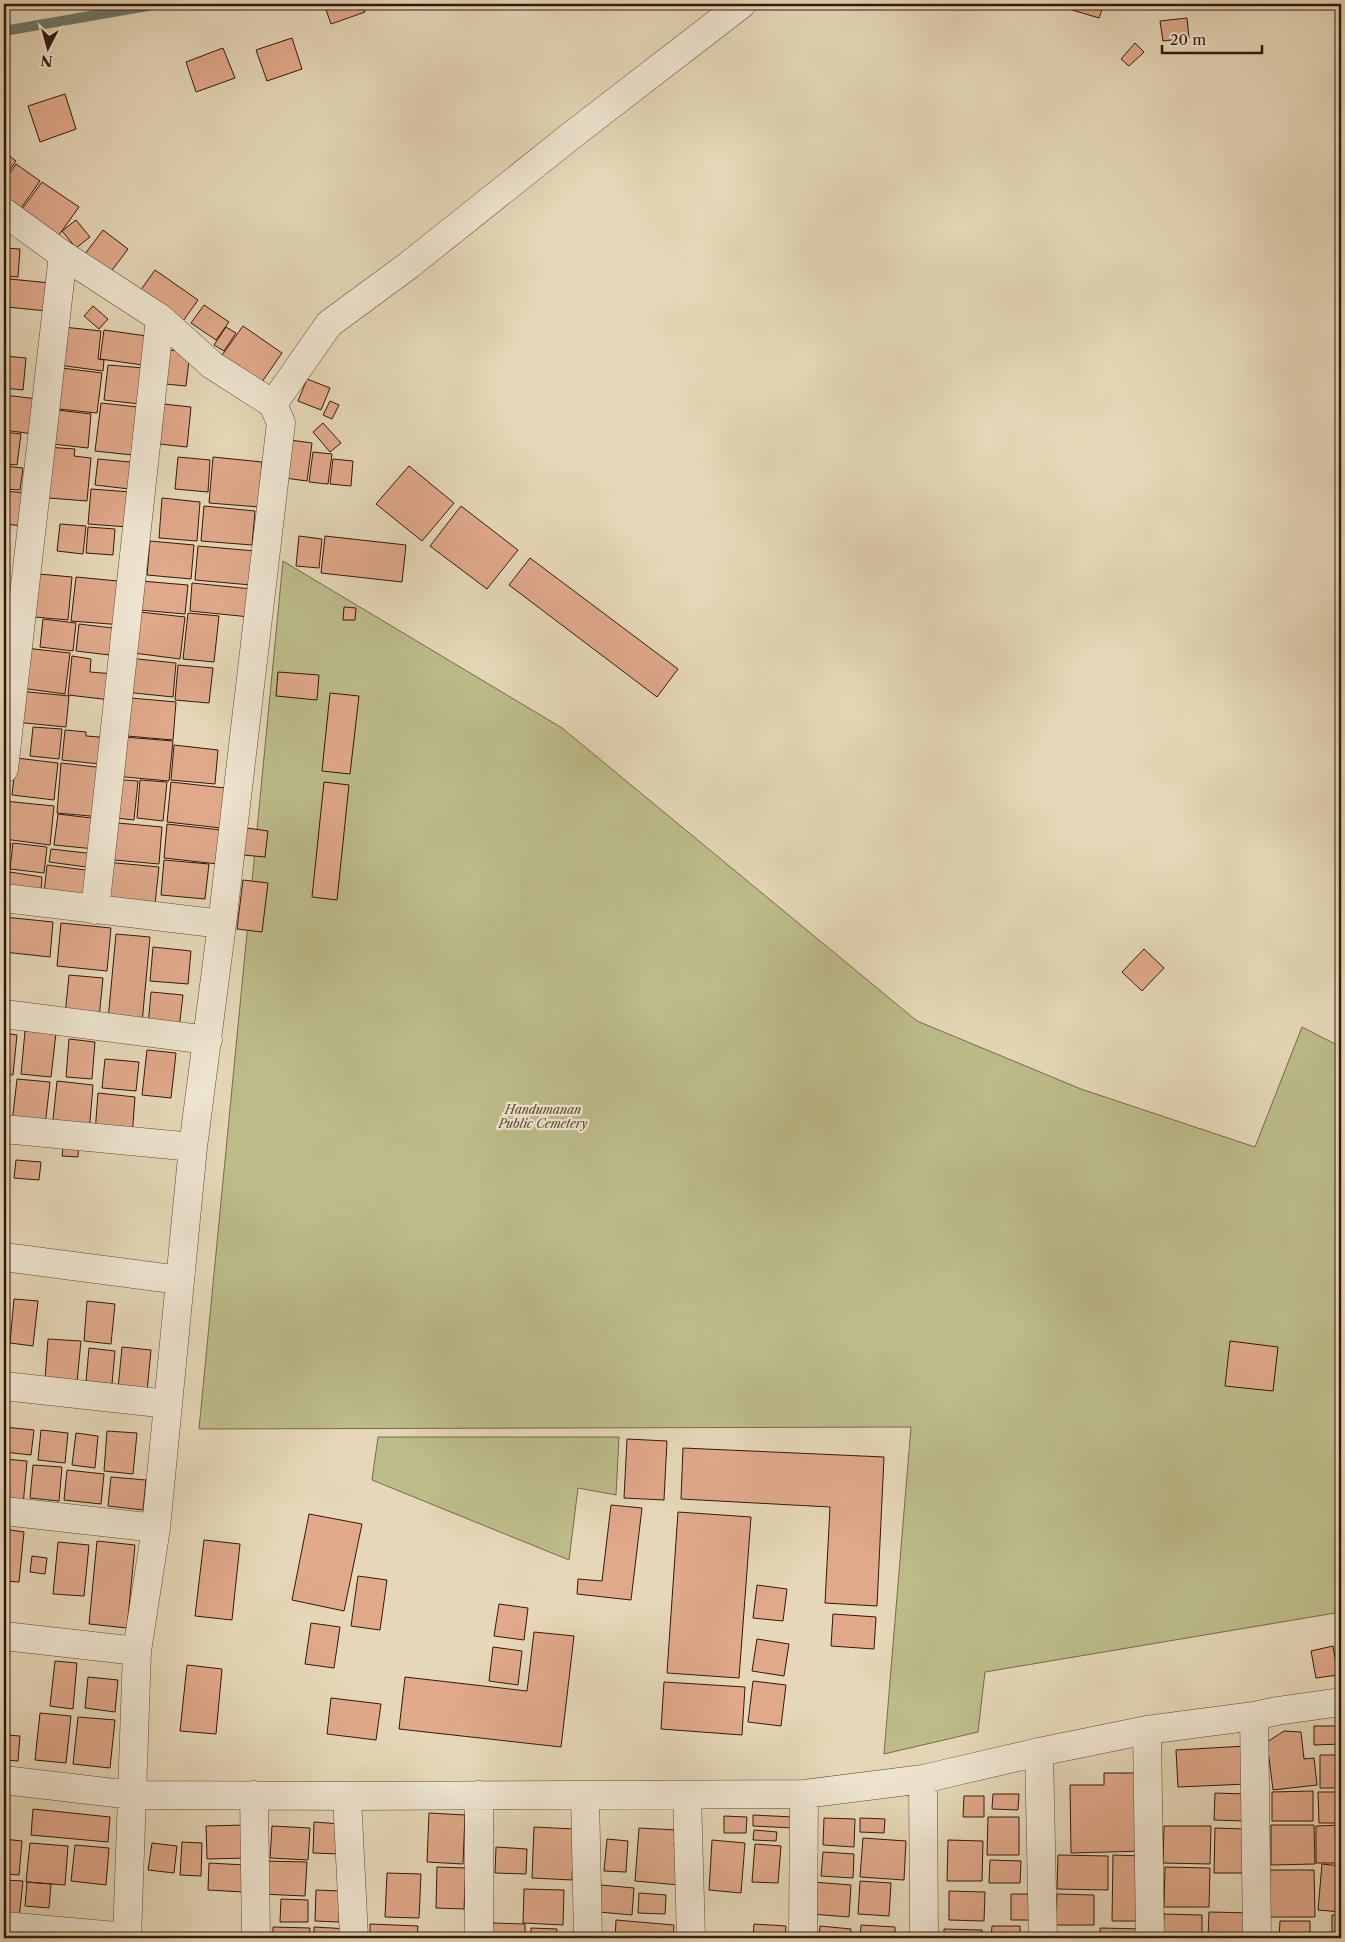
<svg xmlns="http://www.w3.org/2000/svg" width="1345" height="1942" font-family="'Libre Caslon Text',serif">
  <rect width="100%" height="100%" fill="#e5d7b7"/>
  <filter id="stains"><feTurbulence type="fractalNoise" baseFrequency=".004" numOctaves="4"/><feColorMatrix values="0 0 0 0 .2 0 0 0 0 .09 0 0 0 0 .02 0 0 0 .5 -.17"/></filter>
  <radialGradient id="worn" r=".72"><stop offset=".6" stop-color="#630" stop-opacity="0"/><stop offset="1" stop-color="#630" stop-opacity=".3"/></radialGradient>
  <!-- green -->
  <path fill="#bcbc89" stroke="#786a4a" d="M283,561L562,728L917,1021L1081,1089L1255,1147L1302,1027L1341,1047V1612L985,1672L978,1732L884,1754L911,1427L199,1429Z
    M378,1437H619L616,1495L578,1488L569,1560L372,1480Z"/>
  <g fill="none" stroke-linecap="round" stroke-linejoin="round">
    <!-- stream -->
    <path stroke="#6f796d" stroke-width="10" d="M4,31L159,4"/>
  </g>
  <!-- building -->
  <path fill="#e0a98a" stroke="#34180b" d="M324,4H362L365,12L331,24Z
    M1052,4H1104L1099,18Z
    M1187,18L1189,38L1163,41L1160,21Z
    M292,38L302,69L267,81L256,50Z
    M1135,43L1144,52L1129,66L1121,59Z
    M223,48L235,78L196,92L186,62Z
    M65,94L76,129L40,142L28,106Z
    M4,152L16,161L4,178Z
    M16,164L40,181L14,218L4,210V182Z
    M42,182L79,207L54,242L17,216Z
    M76,220L90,237L76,248L62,231Z
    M103,230L128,249L107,277L82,258Z
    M4,248L20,249L18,277L4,276Z
    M155,270L198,300L178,328L135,298Z
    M10,279L50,283L47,311L7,307Z
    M204,305L229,322L216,340L191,323Z
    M93,306L108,319L99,329L84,316Z
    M243,326L282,353L257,389L217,362Z
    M63,327L101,331L98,359L104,360L103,371L58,365Z
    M226,327L236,333L224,351L214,345Z
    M104,330L154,337L150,366L100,359Z
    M160,349L190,352L186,386L155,383Z
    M4,356L26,358L23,390L4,388Z
    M108,365L144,368L140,404L104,400Z
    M54,367L102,373L97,413L49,408Z
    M307,379L330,388L321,410L298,401Z
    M4,395L38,399L33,434L4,430Z
    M330,401L339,405L332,419L323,415Z
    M101,403L147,408L142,456L95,451Z
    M154,403L191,407L187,447L150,443Z
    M48,409L91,414L88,448L44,443Z
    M323,423L341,443L330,452L313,432Z
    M4,432L21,434L17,465L4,464Z
    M290,440L312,443L307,481L285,478Z
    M46,447L75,449L74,456L91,458L87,501L36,497Z
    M313,452L332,454L328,484L309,482Z
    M178,457L210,460L208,492L175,489Z
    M213,457L262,462L259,507L209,503Z
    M98,459L140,463L138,490L95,485Z
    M333,459L353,461L351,486L330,484Z
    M4,466L23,468L20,490L4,489Z
    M409,466L454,503L422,541L376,504Z
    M91,489L131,492L128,527L88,524Z
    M4,491L27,493L23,526L4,524Z
    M162,498L200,502L197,541L159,538Z
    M204,506L255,511L252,545L201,541Z
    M461,506L518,550L487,589L430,546Z
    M60,524L86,526L83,554L57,551Z
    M4,526L10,527L8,546H4Z
    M88,527L115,529L113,555L86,553Z
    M299,536L322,539L319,568L296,566Z
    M325,536L406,545L402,582L321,573Z
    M150,541L194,545L191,579L147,575Z
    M198,546L255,551L251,585L195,580Z
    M530,558L678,669L657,697L509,585Z
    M28,573L72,577L68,620L24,616Z
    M76,577L128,582L123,625L71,621Z
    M141,581L188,585L185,614L139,610Z
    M192,583L252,589L250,617L190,611Z
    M344,607L356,608L355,620H343Z
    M131,611L185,617L180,659L126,652Z
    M188,613L219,616L214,662L183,659Z
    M43,619L76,623L73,651L40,647Z
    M79,624L121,629L118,656L76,651Z
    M25,648L70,653L65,694L21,688Z
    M72,656L91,659L90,672L114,674L111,700L68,695Z
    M128,658L176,663L173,697L125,692Z
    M178,665L213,668L209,703L175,700Z
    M278,672L319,675L317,700L276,696Z
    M19,691L69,696L66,727L15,722Z
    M330,693L359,696L350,774L322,771Z
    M131,698L176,702L173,740L127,736Z
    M33,727L62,729L59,759L30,756Z
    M65,730L86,732V736L112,738L109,765L62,760Z
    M124,737L173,741L169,781L114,776Z
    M174,745L218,750L215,784L171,780Z
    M16,758L58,763L54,800L12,795Z
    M61,763L105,768L101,817L57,813Z
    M111,779L138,781L134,820L107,817Z
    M140,780L167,782L163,821L137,818Z
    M171,782L225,788L221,828L167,822Z
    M324,782L349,785L337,900L312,897Z
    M4,801L54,806L50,845L4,839Z
    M58,814L99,819L95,849L54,845Z
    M107,822L162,827L159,864L103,859Z
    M167,824L221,830L218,864L164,858Z
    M247,828L268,831L265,857L243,855Z
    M4,842L11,843L8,863L4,862Z
    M13,843L47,847L44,873L10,869Z
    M51,849L95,854L94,868L49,862Z
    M164,860L209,864L205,899L161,895Z
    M106,862L159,867L155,904L102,898Z
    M47,865L93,871L89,899L44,893Z
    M10,872L42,877L41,893L8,888Z
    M243,880L268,883L262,932L237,929Z
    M4,917L53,922L50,957L4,952Z
    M61,923L111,928L107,971L57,966Z
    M116,934L150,937L142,1023L108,1020Z
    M153,947L191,951L188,984L150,981Z
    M1144,949L1164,968L1142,991L1122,972Z
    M69,975L103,978L99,1018L65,1015Z
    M151,992L183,995L179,1029L148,1026Z
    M25,1031L56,1033L51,1077L21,1074Z
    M4,1033L17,1035L13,1075L4,1074Z
    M69,1039L95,1042L92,1079L66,1077Z
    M147,1050L176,1053L171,1098L142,1095Z
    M105,1059L139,1062L136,1091L102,1088Z
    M17,1079L50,1082L45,1126L12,1123Z
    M4,1080H10L5,1121H4Z
    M57,1081L93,1085L89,1133L52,1129Z
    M98,1093L135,1097L132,1137L95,1133Z
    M64,1140L79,1142L78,1157L62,1156Z
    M16,1160L41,1162L39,1180L14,1178Z
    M4,1281H7L4,1315Z
    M14,1299L38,1301L33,1346L10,1343Z
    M87,1301L115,1304L111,1344L84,1341Z
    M48,1339L81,1341L77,1382L45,1379Z
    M1230,1341L1278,1347L1273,1391L1225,1386Z
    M122,1347L151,1350L147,1392L118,1389Z
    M89,1348L115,1351L112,1384L86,1381Z
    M4,1427L34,1430L31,1455L4,1452Z
    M41,1430L68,1433L65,1463L38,1460Z
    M107,1431L137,1433L133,1474L104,1471Z
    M76,1433L98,1436L95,1468L72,1465Z
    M627,1439L667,1441L664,1500L624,1498Z
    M683,1448L884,1457L877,1606L825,1603L830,1507L681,1499Z
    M4,1459L27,1461L23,1506L4,1504Z
    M33,1465L62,1467L59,1501L30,1498Z
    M67,1470L104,1474L101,1504L64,1500Z
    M111,1477L146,1480L143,1510L108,1506Z
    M611,1505L642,1508L631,1600L577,1594L578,1579L602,1581Z
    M678,1512L751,1517L739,1678L667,1673Z
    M309,1514L362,1524L344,1611L292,1600Z
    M4,1529L24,1532L19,1582L4,1581Z
    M204,1540L240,1544L232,1620L195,1616Z
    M97,1541L135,1545L127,1628L89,1624Z
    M58,1542L89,1545L84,1596L53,1594Z
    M32,1556L47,1558L45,1574L30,1572Z
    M358,1576L387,1580L380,1630L351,1626Z
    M757,1585L787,1589L783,1621L753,1618Z
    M499,1604L528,1608L524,1640L494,1636Z
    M833,1614L876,1617L874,1649L831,1646Z
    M311,1623L340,1627L334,1668L305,1664Z
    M534,1632L574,1636L561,1747L399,1729L405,1677L527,1691Z
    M757,1639L789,1644L784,1676L752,1671Z
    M1333,1646L1338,1675L1316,1678L1311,1651Z
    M493,1647L522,1651L518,1685L489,1681Z
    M55,1661L77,1663L73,1709L50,1706Z
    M187,1665L222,1669L216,1734L180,1731Z
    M88,1677L118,1680L115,1712L85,1708Z
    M753,1681L786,1685L781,1726L748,1722Z
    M664,1682L745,1687L742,1735L661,1729Z
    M331,1698L381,1704L376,1740L327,1734Z
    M40,1713L71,1716L66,1763L35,1760Z
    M78,1717L115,1720L110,1768L73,1764Z
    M1314,1726H1341V1744L1314,1745Z
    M1284,1731L1301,1732L1304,1759L1314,1758L1317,1785L1273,1790L1267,1742Z
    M6,1735L20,1736L18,1761L4,1760Z
    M1246,1746L1247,1784L1178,1787L1176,1750Z
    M1320,1755H1341V1788H1320Z
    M1104,1773H1143L1145,1851L1071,1853L1070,1785H1104Z
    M1313,1791V1821H1272V1792Z
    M1318,1792H1341V1823H1319Z
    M1215,1793L1247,1794L1246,1821L1214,1820Z
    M993,1794H1019L1018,1810L992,1809Z
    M964,1796H984V1817H963Z
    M33,1809L110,1817L108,1842L31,1835Z
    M429,1813L465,1815L463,1864L427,1862Z
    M753,1815L793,1817V1828L753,1826Z
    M724,1816L747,1817L746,1833H724Z
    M988,1817H1019V1855H987Z
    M824,1818L855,1819L854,1847L823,1845Z
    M860,1818L885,1819L884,1833L860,1832Z
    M314,1822L342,1824L340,1854L313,1853Z
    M245,1825L246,1858L207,1859L206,1826Z
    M1271,1825H1314L1315,1864L1271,1865Z
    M1341,1825V1863H1316V1826Z
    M272,1826L310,1828L308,1860L270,1858Z
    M1164,1826H1211L1210,1864L1163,1863Z
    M534,1827L574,1829L572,1880L532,1878Z
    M639,1828L676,1830L674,1846H682L679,1885L635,1881Z
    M1215,1828L1244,1829V1873H1214Z
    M754,1830L777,1832L776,1841L753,1840Z
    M863,1838L906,1841L904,1880L860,1877Z
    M4,1839L22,1841L19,1875L4,1874Z
    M607,1839L628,1841L626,1872L604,1871Z
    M712,1840L745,1843L741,1893L709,1890Z
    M948,1840L983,1841L982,1881H947Z
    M182,1842L202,1843L201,1876L180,1875Z
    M30,1843L68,1846L65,1885L26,1882Z
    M152,1843L177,1846L174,1873L148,1870Z
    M755,1844L781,1846L778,1883L752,1882Z
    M75,1845L109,1848L106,1885L71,1881Z
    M496,1847L527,1849L526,1874L495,1873Z
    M823,1852L854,1854L853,1878L821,1876Z
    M1058,1855L1108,1856V1890L1057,1889Z
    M1113,1855L1143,1856L1142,1921H1112Z
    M990,1860L1021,1861L1020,1883H989Z
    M264,1861L307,1862L305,1896L262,1894Z
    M209,1863L245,1865L243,1892L208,1890Z
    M1322,1864L1341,1866V1912L1318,1910Z
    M437,1867L466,1868L464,1909L436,1908Z
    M1165,1867L1210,1868L1209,1907H1164Z
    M1265,1870H1314L1315,1917H1266Z
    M387,1873L421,1874L419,1918L385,1917Z
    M4,1880L23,1881L19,1919L4,1917Z
    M860,1881L891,1883L889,1916L858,1914Z
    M27,1882L51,1884L49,1908L25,1906Z
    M813,1882L851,1885L849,1917L811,1914Z
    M601,1885L634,1888L632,1915L599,1912Z
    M524,1889L564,1890L563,1925L523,1923Z
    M316,1890L341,1891L339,1922L315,1921Z
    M949,1891L985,1892L984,1921L949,1920Z
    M639,1893L666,1895L665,1914L638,1913Z
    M1011,1894H1033L1032,1920H1011Z
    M1057,1894L1094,1895V1925H1056Z
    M281,1899L308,1900V1922H280Z
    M1209,1912L1253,1913V1938H1208Z
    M1164,1914L1202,1915V1938H1163Z
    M1332,1915H1341V1938H1332Z
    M616,1920L674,1925L673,1938H615Z
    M1280,1921H1310V1938H1279Z
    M492,1923L525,1924V1938H492Z
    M370,1924L418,1926L417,1938H370Z
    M754,1924L786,1926L785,1938H753Z
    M861,1925L895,1927V1938H860Z
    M820,1926L851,1929L850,1938H819Z
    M992,1926H1020V1938H991Z
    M273,1927L310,1928L309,1938H273Z
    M314,1927L349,1929L348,1938H314Z
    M531,1928L557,1929L556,1938H531Z
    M1100,1928L1143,1929V1938H1100Z
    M944,1929L982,1930V1938H944Z"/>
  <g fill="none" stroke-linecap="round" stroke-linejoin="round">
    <defs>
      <path id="minor" d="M4,212L63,255L160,318L212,365L273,404L281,423L222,924L193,1147L156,1528L137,1651L127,1938
        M273,404L329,324L409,265L572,135L742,4
        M4,769L63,255
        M4,898L222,924
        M95,910L160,318
        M4,1014L208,1040
        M4,1129L193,1147
        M4,1257L180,1280
        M4,1386L168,1404
        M4,1511L156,1528
        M4,1636L137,1651
        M1254,1716L1257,1938
        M1147,1730L1150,1938
        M1039,1752L1043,1938
        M923,1779L924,1938
        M4,1780L132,1795L347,1796L804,1794L923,1779L1039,1752L1147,1730L1254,1716L1277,1711L1341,1702
        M254,1795L256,1938
        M585,1795L588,1938
        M687,1795L691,1938
        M347,1796L354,1938
        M4,1926L127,1937
        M479,1938V1795
        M803,1938L804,1794"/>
    </defs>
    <!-- minor casing -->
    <use href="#minor" stroke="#604836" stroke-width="29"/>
    <!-- minor -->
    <use href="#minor" stroke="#eee5d0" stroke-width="28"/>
  </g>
  <g text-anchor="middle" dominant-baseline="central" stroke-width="4.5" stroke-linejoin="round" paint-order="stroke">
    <!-- park labels -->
    <g font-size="12" font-style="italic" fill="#5d4931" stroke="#eee5d0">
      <text x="543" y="1109">Handumanan<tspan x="543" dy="14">Public Cemetery</tspan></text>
    </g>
  </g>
  <!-- margin -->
  <rect width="1345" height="1942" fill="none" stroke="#e5d7b7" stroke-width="20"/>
  <rect x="5" y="5" width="1335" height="1932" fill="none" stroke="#34180b" stroke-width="2.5"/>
  <rect x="10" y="10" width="1325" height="1922" fill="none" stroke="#34180b"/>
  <!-- north arrow -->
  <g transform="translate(48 48) rotate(186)" stroke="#eee5d0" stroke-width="4" paint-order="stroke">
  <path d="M0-4L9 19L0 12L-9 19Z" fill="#34180b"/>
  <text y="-8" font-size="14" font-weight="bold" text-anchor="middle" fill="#34180b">N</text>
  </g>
  <!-- scale -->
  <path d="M1162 45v8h100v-8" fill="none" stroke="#34180b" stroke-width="2.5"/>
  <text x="1170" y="45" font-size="15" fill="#34180b" stroke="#eee5d0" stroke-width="4" paint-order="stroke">20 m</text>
  <rect width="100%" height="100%" filter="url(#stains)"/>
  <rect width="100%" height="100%" fill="url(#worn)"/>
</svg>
